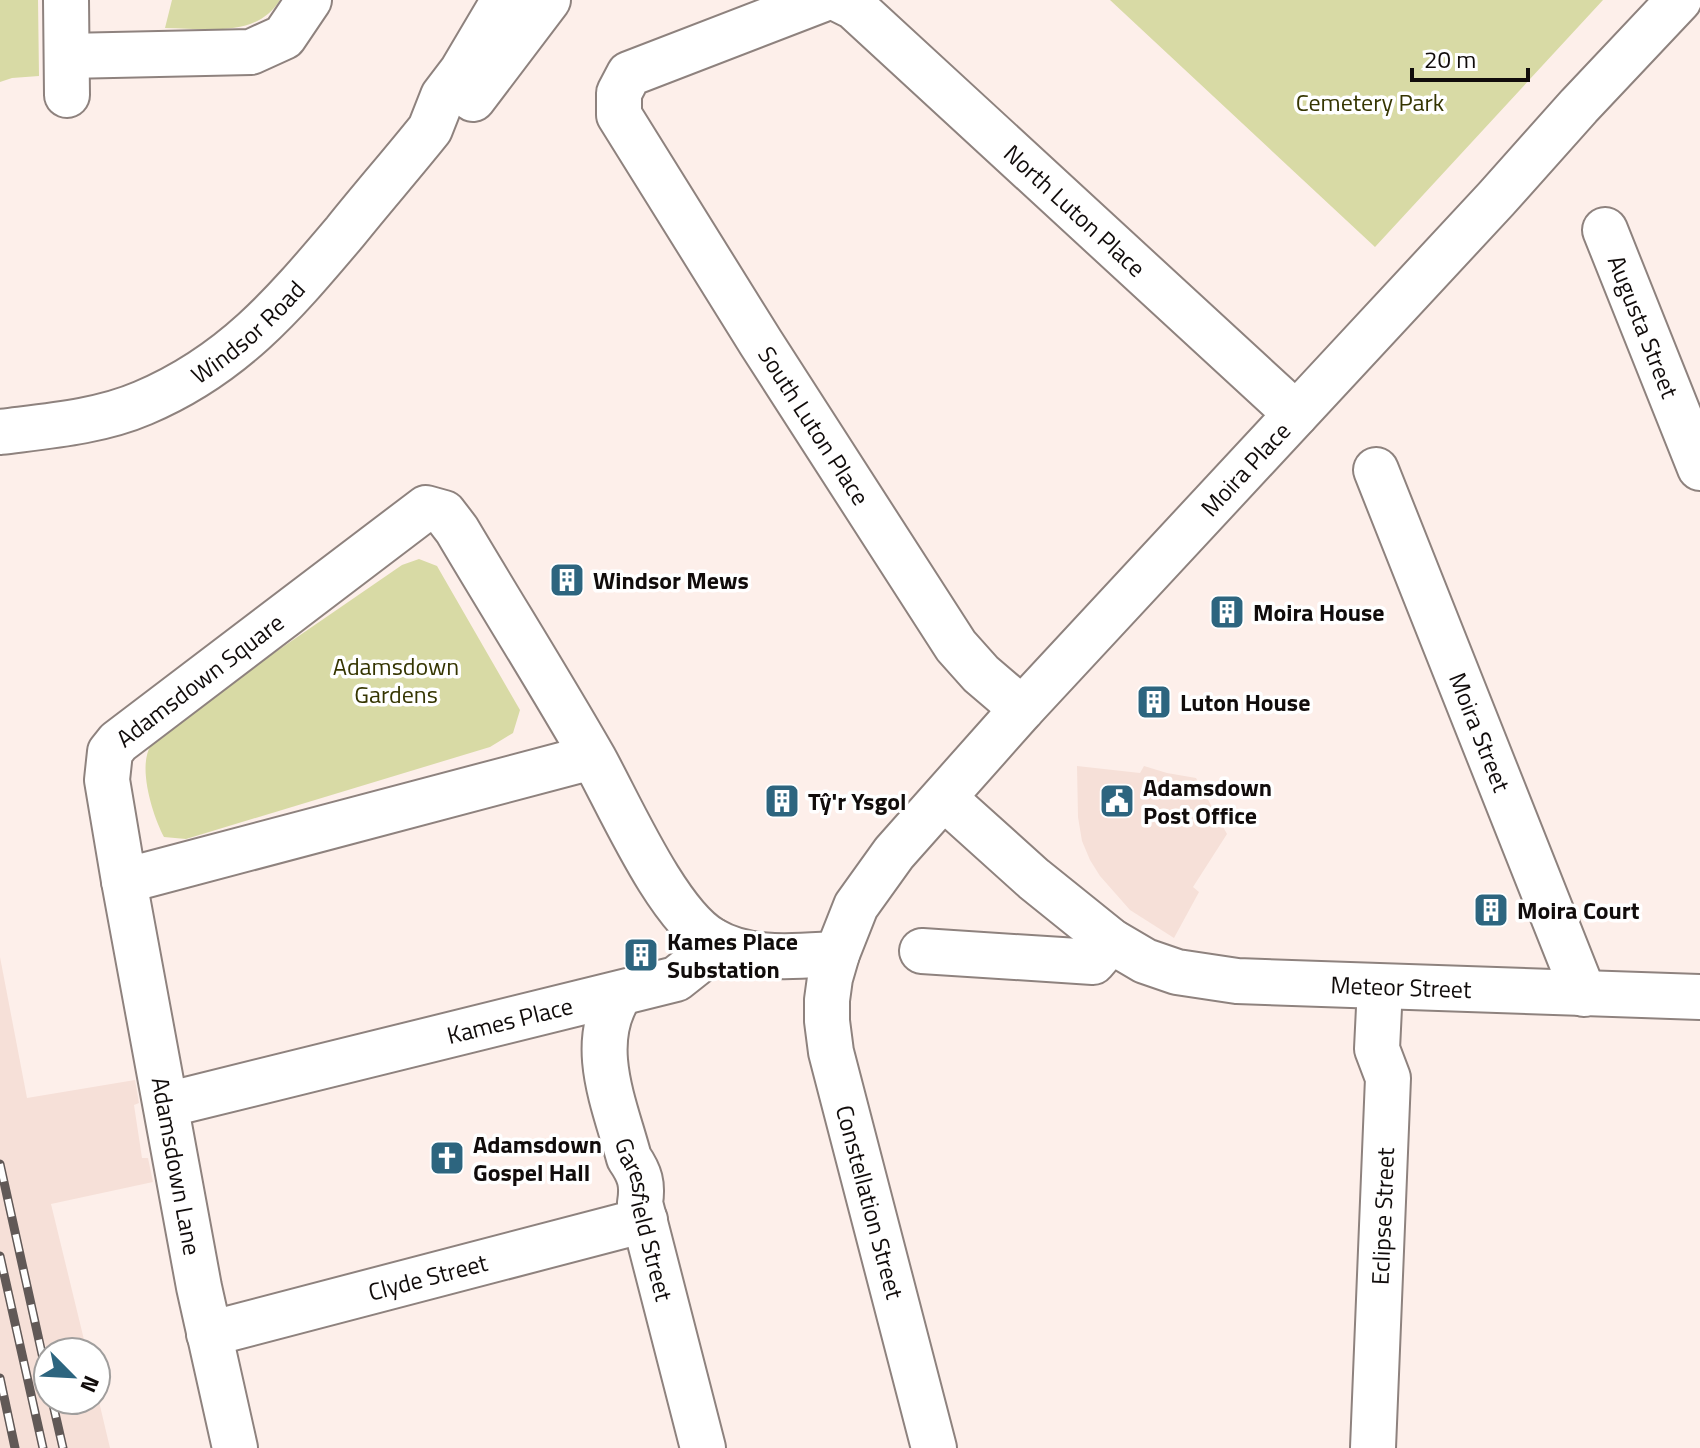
<svg xmlns="http://www.w3.org/2000/svg" width="1700" height="1448" font-family="'Titillium Web',sans-serif">
  <rect width="100%" height="100%" fill="#fdefea"/>
  <!-- built -->
  <path fill="#f6e0d8" d="M1077,766L1140,773L1144,766L1167,773L1196,778L1227,834L1193,887L1199,892L1174,938L1130,910L1100,876L1090,860L1082,841L1078,817Z
    M0,957L27,1098L135,1080L139,1103L134,1105L142,1158H148L153,1182L51,1204L87,1352H48V1400H96V1389L110,1448H0Z"/>
  <!-- green -->
  <path fill="#d8daa5" d="M0,0H38L39,76L12,78L0,82Z
    M172,0H280C256,39 205,28 165,28Z
    M1110,0H1603L1375,247Z
    M419,559L437,566L520,710L513,733L490,747L186,839L164,837C153,816 137,767 151,745C155,738 163,732 168,726L402,565Z"/>
  <g fill="none" stroke-linecap="round" stroke-linejoin="round">
    <defs>
      <g id="minor">
        <path d="M66,0L67,95"/>
        <path id="s1" d="M821,0L629,74L619,93V115L761,343L956,646L981,674L1022,709"/>
        <path id="s2" d="M840,0L854,7L1296,414"/>
        <path d="M67,56L251,52L284,37L309,0"/>
        <path d="M473,99L548,0"/>
        <path id="s3" d="M1605,230L1700,468"/>
        <path id="s4" d="M0,432C47,426 99,422 143,403C233,365 284,304 345,232C373,197 402,164 430,129L443,96L462,71L504,0"/>
        <path id="s5" d="M1376,470L1584,994"/>
        <path id="s6" d="M592,757L124,881L107,780L110,752L118,742L426,508L444,513L457,530C502,606 550,682 594,759C620,806 667,914 712,940C749,962 796,956 837,954"/>
        <path id="s7" d="M944,798L1034,879L1111,941L1145,961L1177,972L1237,981L1700,997"/>
        <path id="s8" d="M124,881L199,1287L235,1448"/>
        <path d="M922,951L1093,962L1111,941"/>
        <path id="s9" d="M620,994C587,1045 615,1105 629,1158C640,1174 643,1184 640,1203L703,1448"/>
        <path id="s10" d="M166,1105L676,979L700,960L712,940"/>
        <path id="s11" d="M209,1334L645,1220"/>
        <path id="s12" d="M934,1448L831,1052L827,1021V1000L830,978L837,954L856,906L894,853L1022,709L1496,199L1579,106L1679,0"/>
        <path id="s13" d="M1373,1448L1388,1078L1377,1049L1380,987"/>
      </g>
    </defs>
    <!-- minor casing -->
    <use href="#minor" stroke="#8e827e" stroke-width="48"/>
    <!-- minor -->
    <use href="#minor" stroke="#fff" stroke-width="44"/>
    <defs>
      <path id="rail" d="M0,1164L48,1381
        M0,1256L43,1448
        M0,1378L15,1448
        M52,1400L63,1448"/>
    </defs>
    <!-- rail casing -->
    <use href="#rail" stroke="#615957" stroke-width="9"/>
    <!-- rail -->
    <use href="#rail" stroke="#fff" stroke-width="6" stroke-dasharray="18" stroke-linecap="butt"/>
  </g>
  <!-- icons -->
  <defs>
    <symbol id="building-square" viewBox="-11 -11 22 22"><rect x="-9" y="-9" width="18" height="18" rx="4" fill="#2d657f" stroke="#fff"/><path d="M-4-6H4V6H1V3H-1V6H-4ZM-2.5-4.3h1.7v1.8h-1.7ZM.8-4.3h1.7v1.8H.8ZM-2.5-1h1.7V.8h-1.7ZM.8-1h1.7V.8H.8Z" fill="#fff"/></symbol>
    <symbol id="civic-square" viewBox="-11 -11 22 22"><rect x="-9" y="-9" width="18" height="18" rx="4" fill="#2d657f" stroke="#fff"/><path d="M-.6-6.5H3V-4.5H.6V-3L4-1V1h2V6H-6V1h2V-1L-.6-3ZM-1.2 2.5V6h2.4V2.5Z" fill="#fff"/></symbol>
    <symbol id="church-square" viewBox="-11 -11 22 22"><rect x="-9" y="-9" width="18" height="18" rx="4" fill="#2d657f" stroke="#fff"/><path d="M-1.2-6h2.4v3.5h3.3v2.4h-3.3V6h-2.4V-.1h-3.3v-2.4h3.3Z" fill="#fff"/></symbol>
  </defs>
  <g fill-rule="evenodd">
    <use href="#building-square" x="547" y="560" width="40" height="40"/>
    <use href="#building-square" x="1207" y="592" width="40" height="40"/>
    <use href="#building-square" x="1134" y="682" width="40" height="40"/>
    <use href="#building-square" x="762" y="781" width="40" height="40"/>
    <use href="#civic-square" x="1097" y="781" width="40" height="40"/>
    <use href="#building-square" x="1471" y="890" width="40" height="40"/>
    <use href="#building-square" x="621" y="935" width="40" height="40"/>
    <use href="#church-square" x="427" y="1138" width="40" height="40"/>
  </g>
  <g text-anchor="middle" dominant-baseline="central" stroke-width="7" stroke-linejoin="round" paint-order="stroke">
    <!-- park labels -->
    <g font-size="24" fill="#353501" stroke="#fff">
      <text x="1370" y="102">Cemetery Park</text>
      <text x="396" y="666">Adamsdown<tspan x="396" dy="28">Gardens</tspan></text>
    </g>
    <!-- street labels -->
    <g font-size="24" fill="#110c0b" stroke="#fff">
      <text stroke="none"><textPath href="#s2" startOffset="316">North Luton Place</textPath></text>
      <text stroke="none"><textPath href="#s3" startOffset="104">Augusta Street</textPath></text>
      <text stroke="none"><textPath href="#s4" startOffset="274">Windsor Road</textPath></text>
      <text stroke="none"><textPath href="#s1" startOffset="616">South Luton Place</textPath></text>
      <text stroke="none"><textPath href="#s12" startOffset="1146">Moira Place</textPath></text>
      <text stroke="none"><textPath href="#s6" startOffset="730">Adamsdown Square</textPath></text>
      <text stroke="none"><textPath href="#s5" startOffset="282">Moira Street</textPath></text>
      <text stroke="none"><textPath href="#s7" startOffset="518">Meteor Street</textPath></text>
      <text stroke="none"><textPath href="#s10" startOffset="354">Kames Place</textPath></text>
      <text stroke="none"><textPath href="#s8" startOffset="290">Adamsdown Lane</textPath></text>
      <text transform="translate(870 1202) rotate(75)">Constellation Street</text>
      <text stroke="none"><textPath href="#s13" startOffset="232">Eclipse Street</textPath></text>
      <text stroke="none"><textPath href="#s9" startOffset="234">Garesfield Street</textPath></text>
      <text stroke="none"><textPath href="#s11" startOffset="226">Clyde Street</textPath></text>
    </g>
    <!-- poi labels -->
    <g font-size="24" font-weight="bold" fill="#110c0b" stroke="#fff" text-anchor="start">
      <text x="593" y="580">Windsor Mews</text>
      <text x="1253" y="612">Moira House</text>
      <text x="1180" y="702">Luton House</text>
      <text x="1143" y="787">Adamsdown<tspan x="1143" dy="28">Post Office</tspan></text>
      <text x="808" y="801">Tŷ'r Ysgol</text>
      <text x="1517" y="910">Moira Court</text>
      <text x="667" y="941">Kames Place<tspan x="667" dy="28">Substation</tspan></text>
      <text x="473" y="1144">Adamsdown<tspan x="473" dy="28">Gospel Hall</tspan></text>
    </g>
  </g>
  <!-- north arrow -->
  <g transform="translate(72 1376) rotate(114)"><circle r="38" fill="#ffffff" stroke="#a09e9d" stroke-width="2"/>
  <path d="M0-6L14 30L0 20L-14 30Z" fill="#2d657f"/>
  <text y="-12" font-size="22" font-weight="bold" text-anchor="middle" fill="#110c0b">N</text>
  </g>
  <!-- scale -->
  <path d="M1412 68v12h116v-12" fill="none" stroke="#110c0b" stroke-width="4"/>
  <text x="1424" y="68" font-size="24" fill="#110c0b" stroke="#ffffff" stroke-width="6" paint-order="stroke">20 m</text>
</svg>
